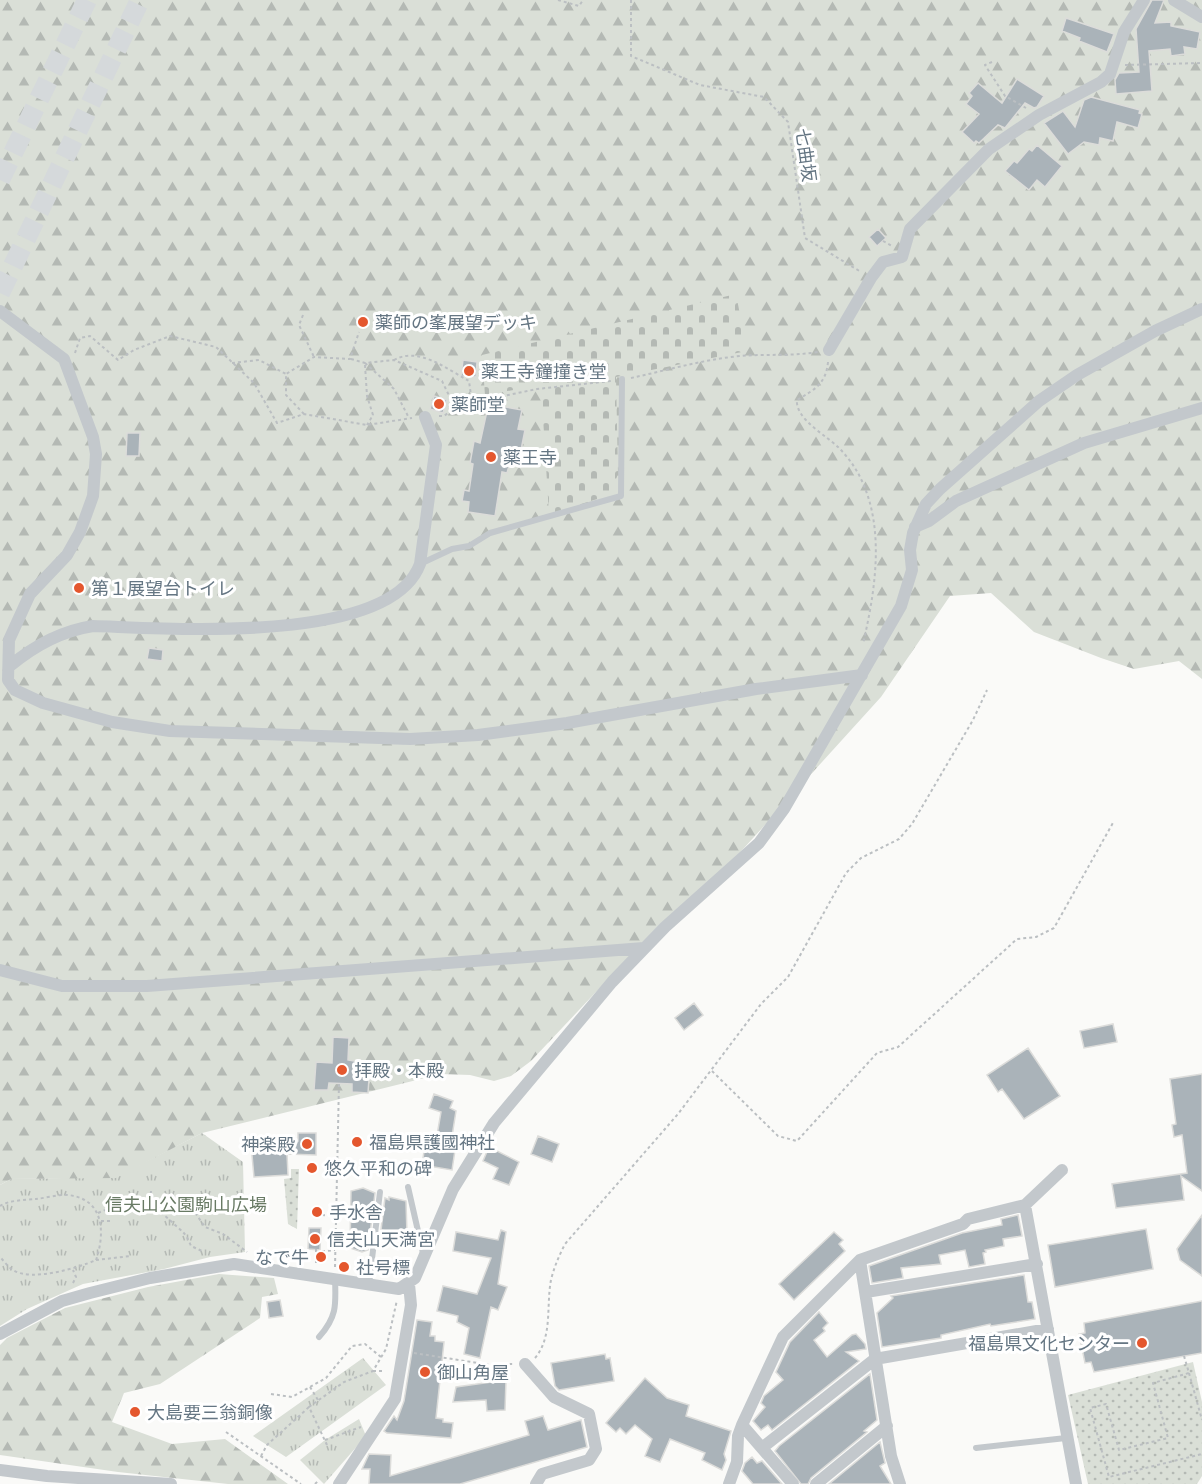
<svg xmlns="http://www.w3.org/2000/svg" width="1202" height="1484" font-family="Quicksand,'Noto Sans JP',sans-serif">
  <defs>
    <pattern id="grass-tufts" width="24" height="20" patternUnits="userSpaceOnUse" patternTransform="scale(1.5)"><rect width="24" height="20" fill="#dadfd7"/><path d="M3 7l-1-3M5 7V3M7 7l1-3M15 17l-1-3M17 17v-4M19 17l1-3" fill="none" stroke="#b4b9b4"/></pattern>
    <pattern id="forest-firs" width="22" height="20" patternUnits="userSpaceOnUse" patternTransform="scale(1.5)"><rect width="22" height="20" fill="#dadfd7"/><path d="M5 1l3.5 6h-7zM16 11l3.5 6h-7z" fill="#b4b9b4"/></pattern>
    <pattern id="cemetery-stones" width="16" height="16" patternUnits="userSpaceOnUse" patternTransform="scale(1.5)"><rect width="16" height="16" fill="#dadfd7"/><path d="M2 7V4a2 2 0 0 1 4 0v3zM10 15v-3a2 2 0 0 1 4 0v3z" fill="#b4b9b4"/></pattern>
    <pattern id="garden-dots" width="8" height="8" patternUnits="userSpaceOnUse" patternTransform="scale(1.5)"><rect width="8" height="8" fill="#dadfd7"/><path d="M2 2h.1M6 6h.1" fill="none" stroke="#b4b9b4" stroke-width="1.8" stroke-linecap="round"/></pattern>
  </defs>
  <rect width="100%" height="100%" fill="#fafaf8"/>
  <!-- grass -->
  <path fill="url(#grass-tufts)" d="M202,1133L243,1162L245,1252L210,1257L164,1269L83,1284L27,1309L0,1326V1185L11,1179L116,1177Z
    M363,1358L386,1385L286,1457L253,1436Z
    M359,1419L366,1436L324,1484L300,1460L325,1440Z"/>
  <!-- forest -->
  <path fill="url(#forest-firs)" d="M0,0H1202V679L1179,661L1134,669L1101,658L1034,632L991,593L950,596L881,697L734,859L659,925L531,1061L511,1076L494,1081L470,1075L441,1074L202,1133L116,1178L11,1179L0,1185Z
    M219,1274L274,1278L278,1294L262,1297L260,1318L160,1384L124,1393L112,1422L172,1444L225,1439L288,1484H228L118,1472L0,1455V1345L7,1338L65,1308L148,1287Z"/>
  <!-- cemetery -->
  <path fill="url(#cemetery-stones)" d="M736,294L747,351L616,377L618,474L610,495L549,514L541,385L485,395L482,355Z"/>
  <!-- garden -->
  <path fill="url(#garden-dots)" d="M291,1169H299L297,1229L288,1224L284,1179L291,1178Z
    M1193,1362L1202,1402V1476L1197,1484H1088L1068,1395Z"/>
  <!-- building -->
  <path fill="#aab3b9" stroke="#dcdcda" stroke-width="1.5" d="M1152,0H1164L1155,23L1171,22V26L1200,32L1197,49L1184,47L1185,54L1171,56L1170,49L1149,51L1152,91L1116,94L1115,80L1119,73L1139,72L1136,29Z
    M1066,18L1114,34L1107,52L1079,41L1080,38L1062,31Z
    M1017,79L1044,96L1037,107L1034,108L1025,103L1005,128L998,125L979,143L976,141L974,143L962,132L979,114L966,104L972,96L969,93L978,83L1002,103Z
    M1091,97L1140,110L1139,113L1142,114L1138,128L1117,122L1113,141L1100,138L1099,145L1084,142L1068,154L1044,123L1063,111L1075,127L1084,100Z
    M1037,145L1062,166L1045,187L1037,180L1029,190L1005,171L1014,161L1017,163L1029,149L1032,151Z
    M878,229L886,238L877,246L869,237Z
    M463,360L477,362L476,377L461,376Z
    M434,396L447,400L443,413L430,409Z
    M494,405L522,410L518,429L525,430L521,450L514,449L507,473L502,472L495,516L468,512L469,502L462,501L464,490L469,491L473,464L470,463L474,441L480,443L487,411L493,409Z
    M127,433H140L139,456H126Z
    M149,648L163,650L162,661L147,659Z
    M694,1003L703,1015L684,1030L675,1018Z
    M1113,1024L1117,1042L1084,1048L1080,1031Z
    M333,1037L349,1038L348,1060L370,1064L368,1093L352,1092V1084L329,1083L328,1090H314L316,1062L332,1063Z
    M1028,1048L1060,1096L1024,1119L1002,1089L998,1092L987,1075Z
    M1202,1074V1191L1181,1176L1184,1200L1116,1208L1112,1184L1187,1173L1182,1135L1174,1137L1172,1125L1176,1124L1170,1079Z
    M434,1094L453,1101L450,1108L456,1111L450,1149L455,1150L452,1170L422,1165L425,1145L435,1147L441,1112L429,1108Z
    M298,1133H316V1155L287,1154L288,1175L254,1177L251,1144L298,1141Z
    M538,1136L559,1144L552,1162L531,1154Z
    M489,1147L519,1162L509,1185L493,1179L498,1168L483,1161Z
    M363,1188L375,1193L368,1250L362,1252L350,1248L351,1191Z
    M389,1197L406,1201L407,1235L381,1230L385,1198L389,1200Z
    M1018,1215L1022,1236L1003,1239L1004,1246L985,1250L986,1252L983,1253L985,1264L969,1267L965,1250L939,1255L941,1264L901,1268L903,1278L872,1283L869,1266L962,1233L1002,1225L1001,1219Z
    M1202,1215V1276L1180,1260L1177,1249Z
    M309,1228H321L320,1250L308,1249Z
    M1146,1229L1153,1269L1055,1287L1048,1245Z
    M501,1230L506,1232L498,1284L507,1287L498,1310L491,1307L480,1358L464,1354L469,1328L457,1322L458,1316L437,1311L443,1286L477,1294L491,1258L453,1251L456,1232L498,1240Z
    M834,1232L843,1240L839,1244L845,1251L794,1300L779,1284Z
    M1024,1275L1028,1302H1032L1035,1319L991,1326L990,1324L941,1335V1338L882,1347L877,1313L893,1298L891,1296Z
    M280,1300L283,1316L269,1318L267,1302Z
    M1202,1301V1353L1094,1372L1091,1362L1085,1363L1079,1334L1085,1333L1084,1323Z
    M819,1312L828,1323L823,1328L825,1331L814,1340L827,1357L852,1335L856,1334L865,1344L866,1349L846,1352L859,1361L772,1430L768,1425L761,1430L753,1421L765,1407L761,1403L764,1396L783,1380L776,1372L790,1342Z
    M417,1320L432,1322L430,1336H435V1341L444,1342L436,1418L443,1419V1422L453,1423L451,1438L387,1433L384,1431L394,1416L397,1420L404,1401Z
    M605,1354L606,1359L610,1358L614,1381L559,1390L555,1386L551,1363Z
    M870,1374L877,1420L864,1431L867,1432L811,1478L808,1484H801L775,1451L779,1446Z
    M645,1378L667,1398L689,1405L686,1416L731,1431L724,1454L726,1460L722,1470L702,1460L705,1453L670,1439L660,1462L645,1456L652,1439L635,1425L626,1434L620,1428L616,1432L606,1423Z
    M506,1380L505,1410L487,1411L486,1400L453,1402L456,1387Z
    M543,1416L548,1430L581,1420L587,1447L460,1484H369L370,1469H362L369,1454L391,1455L390,1476L529,1435L525,1421Z
    M880,1442L885,1463L880,1466L891,1484H829Z
    M752,1457L757,1463L762,1461L782,1484H753L742,1471L745,1463Z"/>
  <g fill="none" stroke-linecap="round" stroke-linejoin="round">
    <!-- trunk-tunnel -->
    <path stroke="#d5d9db" stroke-width="20" stroke-dasharray="20 10" stroke-linecap="butt" d="M0,180L87,0
      M0,293L140,0"/>
    <!-- path -->
    <path stroke="#bbbfc2" stroke-width="2" stroke-dasharray="3 3" stroke-linecap="butt" d="M558,0L579,6L583,0
      M631,0V56L700,85L764,97L788,122L805,238L861,272
      M992,62L985,65L1005,96L1026,108
      M1125,65L1202,63
      M883,241L892,246
      M303,315L299,325L314,357
      M75,353L80,338L90,336L118,360L134,350L170,336L216,347L254,383L277,423L304,414L367,425L412,418
      M351,359L365,363L394,360L442,381L455,408
      M394,360C418,346 447,369 469,381L472,403
      M828,362C826,384 814,390 797,400C795,419 827,436 838,447C848,457 856,468 862,481C885,531 875,592 863,644
      M232,363L259,360L286,374
      M365,363L394,389L409,418
      M365,365L367,396L373,415L367,425
      M631,378C664,371 698,361 731,357C760,353 788,357 818,352
      M304,414L286,395V374L314,357L350,359L359,332
      M439,416H444L455,408L494,398L537,389L611,381
      M712,1071L778,1136L797,1141L877,1053L898,1047L1017,939L1036,937L1054,928L1114,821
      M150,1205L151,1191
      M0,1206C9,1200 25,1200 36,1199C46,1198 59,1194 68,1195C105,1199 105,1234 96,1260C78,1268 31,1282 13,1270C8,1267 4,1261 0,1257
      M204,1208L211,1207
      M158,1209L181,1202L196,1214L205,1227L223,1234L247,1252
      M98,1213C128,1200 148,1199 172,1222C182,1232 185,1231 191,1246L202,1251
      M322,1215L336,1216
      M101,1221H113
      M316,1249V1263
      M316,1252L335,1250
      M96,1260L131,1256
      M335,1267L339,1083
      M73,1283L76,1277L73,1270
      M414,1353L484,1364H513
      M1184,1356L1189,1373L1153,1383L1168,1438L1119,1450L1106,1404L1090,1408L1109,1477L1202,1454
      M535,1358C553,1337 546,1305 551,1280C554,1267 559,1256 565,1244L678,1114L761,1004L788,977L846,873L861,858L899,839L912,824L973,720L987,690
      M373,1371H385
      M1189,1373L1202,1420
      M310,1387L318,1400
      M271,1394L292,1397L326,1378L352,1346L365,1344L381,1357
      M226,1432L301,1484
      M325,1440L361,1427
      M327,1445L309,1407L344,1382L373,1371L386,1349L397,1300
      M261,1456L267,1445L309,1407
      M315,1484L319,1480"/>
    <!-- service -->
    <path stroke="#c3c8cc" stroke-width="6" d="M420,564L452,549L469,546L490,533L621,496L622,379
      M408,1187L423,1253
      M369,1284L380,1192
      M319,1337C337,1317 336,1305 335,1279
      M976,1448L1066,1438"/>
    <!-- minor -->
    <path stroke="#c3c8cc" stroke-width="12" d="M1174,0L1202,17
      M0,311L64,359L93,437L96,454L93,496L80,532L67,555L30,594L9,640L8,680L15,690L43,703L112,722L170,731L410,739L478,735L567,723L756,689L862,675
      M829,350L871,278L883,262L902,257L910,229L989,149L1039,115L1101,82L1110,74L1124,32L1144,0
      M915,527L929,521L956,501L1084,443L1202,408
      M10,666C35,645 61,631 93,626C166,628 390,646 420,564L436,445L425,417
      M0,970L62,986H147L644,948
      M1025,1205L1076,1484
      M860,1260L891,1456L900,1484
      M866,1292L1037,1264
      M0,1334L62,1301L90,1293L150,1278L234,1264L399,1289L415,1278L453,1189L494,1123L612,982L665,927L759,843L784,809L901,606L912,570L910,550L913,533L926,504L940,489L1039,401L1077,375L1155,331L1202,309
      M525,1364L554,1397L589,1414L596,1449L589,1460L542,1474L536,1484
      M742,1425L793,1484
      M763,1447L875,1359L1048,1329
      M0,1470L47,1476L171,1484
      M339,1484L395,1399L411,1305L409,1284
      M729,1484L737,1462L738,1436L742,1425L783,1337L860,1260L963,1224L968,1219L1025,1205L1062,1170
      M816,1484L887,1426"/>
  </g>
  <!-- markers -->
  <g fill="#e4572e" stroke="#fff" stroke-width="2">
    <circle cx="363" cy="322" r="6"/>
    <circle cx="469" cy="371" r="6"/>
    <circle cx="439" cy="404" r="6"/>
    <circle cx="491" cy="457" r="6"/>
    <circle cx="79" cy="588" r="6"/>
    <circle cx="342" cy="1070" r="6"/>
    <circle cx="357" cy="1142" r="6"/>
    <circle cx="307" cy="1144" r="6"/>
    <circle cx="312" cy="1168" r="6"/>
    <circle cx="317" cy="1212" r="6"/>
    <circle cx="315" cy="1239" r="6"/>
    <circle cx="321" cy="1257" r="6"/>
    <circle cx="344" cy="1267" r="6"/>
    <circle cx="1142" cy="1343" r="6"/>
    <circle cx="425" cy="1372" r="6"/>
    <circle cx="135" cy="1412" r="6"/>
  </g>
  <g text-anchor="middle" dominant-baseline="central" stroke-width="6" stroke-linejoin="round" paint-order="stroke">
    <!-- street labels -->
    <g font-size="18" fill="#657683" stroke="#fff">
      <text transform="translate(806 155) rotate(82)">七曲坂</text>
    </g>
    <!-- poi labels -->
    <g font-size="18" fill="#657683" stroke="#fff" text-anchor="start">
      <text x="375" y="322">薬師の峯展望デッキ</text>
      <text x="481" y="371">薬王寺鐘撞き堂</text>
      <text x="451" y="404">薬師堂</text>
      <text x="503" y="457">薬王寺</text>
      <text x="91" y="588">第１展望台トイレ</text>
      <text x="354" y="1070">拝殿・本殿</text>
      <text x="369" y="1142">福島県護國神社</text>
      <text x="295" y="1144" text-anchor="end">神楽殿</text>
      <text x="324" y="1168">悠久平和の碑</text>
      <text x="329" y="1212">手水舎</text>
      <text x="327" y="1239">信夫山天満宮</text>
      <text x="309" y="1257" text-anchor="end">なで牛</text>
      <text x="356" y="1267">社号標</text>
      <text x="1130" y="1343" text-anchor="end">福島県文化センター</text>
      <text x="437" y="1372">御山角屋</text>
      <text x="147" y="1412">大島要三翁銅像</text>
    </g>
    <!-- park labels -->
    <g font-size="18" fill="#687a64" stroke="#fff">
      <text x="186" y="1204">信夫山公園駒山広場</text>
    </g>
  </g>
</svg>
